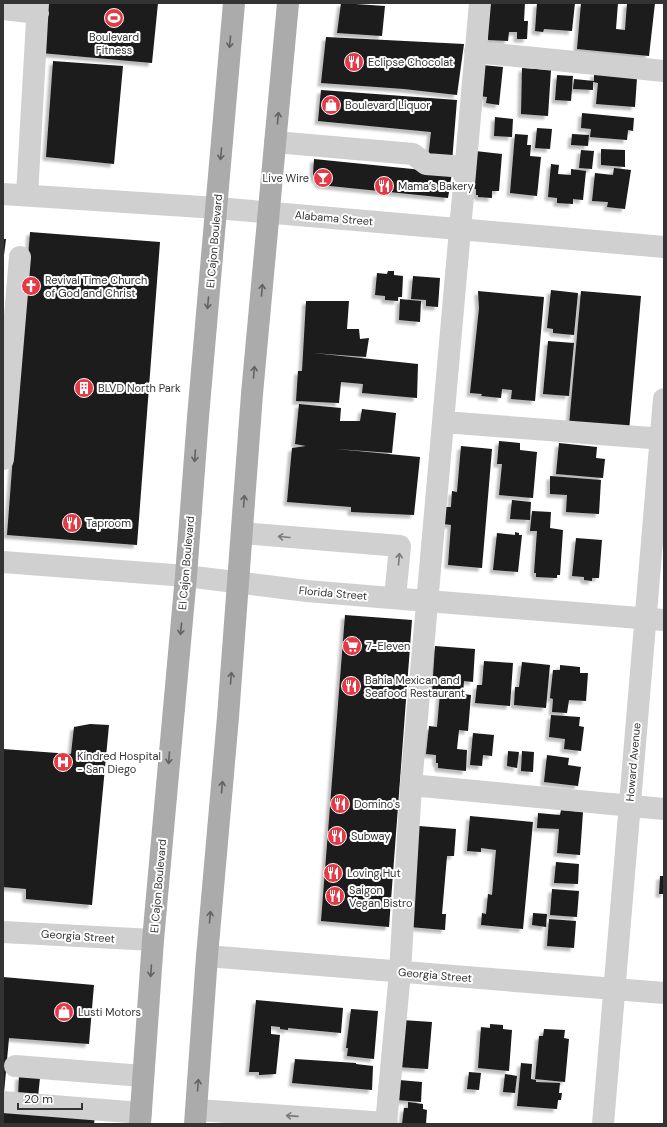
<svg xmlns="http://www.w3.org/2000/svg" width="667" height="1127" font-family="'DM Sans',sans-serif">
  <defs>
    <filter id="shadow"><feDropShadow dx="-3.5" dy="3.5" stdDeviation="1" flood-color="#0004"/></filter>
  </defs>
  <rect width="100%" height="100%" fill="#fff"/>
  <!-- building -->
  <path fill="#1a1a1a" filter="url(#shadow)" d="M45,3H158L152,63L41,53Z
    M341,3L385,6L382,36L337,33Z
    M488,3H525L524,21H528L527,39H517V32H509L508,41L488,40Z
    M537,3H575L572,31L544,29L543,32L535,31Z
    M581,3H618L616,29L625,30L627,3H655L649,56L577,49Z
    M326,37L464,44L457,95L404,89L321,83Z
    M53,61L123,66L114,164L46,157Z
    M482,65L503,67L499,105L486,103L487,97L479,96Z
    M522,68L551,70L548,116L521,114Z
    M594,73L637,78L635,107L596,104L598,83L593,82V90L573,89L574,79L594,81Z
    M557,75L573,76L571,101L555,100Z
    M321,90L457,100L452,162L428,159L431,132L318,121Z
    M582,113L634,118L633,131L628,130L627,140L590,137L591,129L581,128Z
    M495,117L513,119L512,137L494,136Z
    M537,128L552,129L550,149L535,148Z
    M515,134L528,135L527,145H531L530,156L541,157L537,196L510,193Z
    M572,134L589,135L588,146L571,145Z
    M601,149L625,150V167L601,165Z
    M581,150L594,151L592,169L579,168Z
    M475,151L502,154L499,191H492V198L478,197V195H476V189H472Z
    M314,159L452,173L448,198L320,185L313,175Z
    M551,164L559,165L558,174L571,175V169L586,171L583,200L573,199V204L557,203V198L548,197Z
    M614,168L631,170L625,209L607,207L608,202L592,201L595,173L613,175Z
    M30,232L160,242L137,545L7,535Z
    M3,239H6L4,255H3Z
    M388,271H394V275L403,276L402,297H398V301L385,300V296L375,295L377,273L387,274Z
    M413,276L440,278L438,307L426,306V300L411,299Z
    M551,290L578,293L574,335L553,333V329L547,328Z
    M478,291L544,297L535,401L511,399L512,390L502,389L501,398L481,396L482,394L470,393L479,308Z
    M581,291L641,296L629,431L569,425Z
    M400,299L421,301L420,322L399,320Z
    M306,301H349L347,329H359L360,339L369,338L366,357L313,353L418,364L417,398L362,393L363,384L341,382L339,403L296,401L298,371H302Z
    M548,341L574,343L569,396L543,394Z
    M299,404L341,408L340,421H360L362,409L396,413L392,453L336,449L420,457L414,515L351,512V507L287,502L292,448L306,446L295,444Z
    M499,441L520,443V450L537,452L533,498L499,495L502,464H497Z
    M559,443L597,447L596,458L605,459L603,478L556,474Z
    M461,446L492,449L482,568L448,565L451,525L444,524L445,507H451L452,491L457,492Z
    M550,476L601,480L599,514L566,512L567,495L550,494Z
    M512,500L531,502L530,520L510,519Z
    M532,511L551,512L550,528L563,530L560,575H557V578L536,577V573H534L537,531H530Z
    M515,532L519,533V535H522L518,572L493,570L497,533L515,535Z
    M576,538L602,540L599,578H592V581L584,580V577L572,576Z
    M345,615L412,620L389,927L321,921Z
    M435,646L475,649L473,682L464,681L463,694L471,695L468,731L459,730L457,749L467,750L466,771L438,768V763H436V755L426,754L429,726L437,727L440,693L432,692Z
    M484,661L513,663L510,706L475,703L477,685H482Z
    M522,662L550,665L546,708L514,705L515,687H519Z
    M560,665L580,667V673H588L586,701L569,700L567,713L552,712L553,699L550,698L553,670H560Z
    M551,715L580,717L579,726L584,727L581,751L564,749L565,739L549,737Z
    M90,724L109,725L92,905L26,899V889L3,887V749L71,754L74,727Z
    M473,733L494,735L492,756L483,755L482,766L470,765Z
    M508,751L519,752L517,768L507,766Z
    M522,751L534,752L533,772L521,771Z
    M547,755L569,758L568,765L581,767L578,786L544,782Z
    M561,810L583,812L580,855L557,853L559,829L537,828L538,813L560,815Z
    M470,816L533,822L523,929L481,925L482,913L486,914L488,894L492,895L496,850L481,848V852L467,851Z
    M419,826L456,829L454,856H447L442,914H446L445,930L410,927Z
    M556,862L579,864L578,884L554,883Z
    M660,876H664V894H659Z
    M552,889L579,891L577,917L550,915Z
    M533,913L547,914L546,927L532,925Z
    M549,919L576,921L574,948L547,946Z
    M3,977L94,985L89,1044L9,1038L4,1093Z
    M256,1000L343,1008L341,1033L288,1028V1030L280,1029V1027L271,1026V1034L280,1035L276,1074L259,1075V1072H249Z
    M351,1009L378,1011L374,1059L347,1056L348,1048H346Z
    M402,1020L432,1022L428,1069L398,1067Z
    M490,1024L503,1025V1029L512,1030L509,1071L478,1068L481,1027L490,1028Z
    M544,1029L565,1030L564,1038L569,1039L565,1082L535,1079L539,1036H543Z
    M295,1059L356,1063V1064L373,1066L372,1090L292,1083Z
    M521,1063L532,1064L531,1079L536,1080V1082L560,1083L559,1093H562L561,1100H558L557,1109L517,1106Z
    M469,1072L481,1073L479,1090L467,1089Z
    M505,1074L517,1076L515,1093L503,1092Z
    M19,1076L40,1078L38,1097L18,1096Z
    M399,1080L422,1082L421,1102L397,1100Z
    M408,1102L423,1104V1109L427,1110L426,1124H402L404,1108H408Z
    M3,1111L95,1117L94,1124H3Z"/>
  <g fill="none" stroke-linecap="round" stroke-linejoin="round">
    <!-- minor -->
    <path stroke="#d0d0d0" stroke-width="22" d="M3,9L38,13
      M475,52L664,71
      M275,142L413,154L426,164L465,167
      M3,194L217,208L664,247
      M27,195L38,3
      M444,422L664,439
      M3,459L20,257
      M242,533L400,546L395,598
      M3,562L186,576L307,591L427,601L664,620
      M411,785L664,809
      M3,932L153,940
      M207,956L664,993
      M15,1066L143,1076
      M3,1102L141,1113
      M197,1110L387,1123
      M386,1124L400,972L411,785L480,3
      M603,1124L664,399"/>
    <!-- major -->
    <path stroke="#ababab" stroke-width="22" d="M140,1124L153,940L186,576L198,417L234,3
      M195,1124L207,956L228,717L252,394L288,3"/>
  </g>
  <!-- one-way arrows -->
  <defs><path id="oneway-shaft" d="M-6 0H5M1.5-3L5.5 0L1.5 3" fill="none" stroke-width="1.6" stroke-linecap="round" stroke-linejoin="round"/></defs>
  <g stroke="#636363">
    <use href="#oneway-shaft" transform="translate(230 42) rotate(95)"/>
    <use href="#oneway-shaft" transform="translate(278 118) rotate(-85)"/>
    <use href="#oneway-shaft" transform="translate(221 154) rotate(95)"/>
    <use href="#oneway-shaft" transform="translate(262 290) rotate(-85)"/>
    <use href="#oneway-shaft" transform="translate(208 303) rotate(95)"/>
    <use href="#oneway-shaft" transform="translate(254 372) rotate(-85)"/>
    <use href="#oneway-shaft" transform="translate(195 456) rotate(94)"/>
    <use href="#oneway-shaft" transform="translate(244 501) rotate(-86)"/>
    <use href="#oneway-shaft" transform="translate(181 629) rotate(95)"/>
    <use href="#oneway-shaft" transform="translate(231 678) rotate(-85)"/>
    <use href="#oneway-shaft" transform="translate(169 758) rotate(95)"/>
    <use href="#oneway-shaft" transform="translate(222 787) rotate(-85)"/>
    <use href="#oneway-shaft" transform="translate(210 917) rotate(-85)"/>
    <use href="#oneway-shaft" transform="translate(151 971) rotate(94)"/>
    <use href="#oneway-shaft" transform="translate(198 1085) rotate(-86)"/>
  </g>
  <g stroke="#7a7a7a">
    <use href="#oneway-shaft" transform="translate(284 537) rotate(-175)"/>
    <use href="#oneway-shaft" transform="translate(399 559) rotate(-85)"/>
    <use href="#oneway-shaft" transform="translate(292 1116) rotate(-176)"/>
  </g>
  <!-- icons -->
  <defs>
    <symbol id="stadium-disc" viewBox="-11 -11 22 22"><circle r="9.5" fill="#e63946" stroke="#fff"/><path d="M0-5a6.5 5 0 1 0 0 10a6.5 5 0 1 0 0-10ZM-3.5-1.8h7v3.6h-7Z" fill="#fff"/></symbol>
    <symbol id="restaurant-disc" viewBox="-11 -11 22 22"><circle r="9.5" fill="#e63946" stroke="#fff"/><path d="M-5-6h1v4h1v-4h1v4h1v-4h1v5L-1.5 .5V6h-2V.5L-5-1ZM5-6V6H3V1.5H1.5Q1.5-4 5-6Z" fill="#fff"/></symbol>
    <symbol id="shop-disc" viewBox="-11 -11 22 22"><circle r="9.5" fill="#e63946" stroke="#fff"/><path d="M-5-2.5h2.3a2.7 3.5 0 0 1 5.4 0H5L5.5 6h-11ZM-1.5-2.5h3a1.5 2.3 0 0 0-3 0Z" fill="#fff"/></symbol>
    <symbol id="bar-disc" viewBox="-11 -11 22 22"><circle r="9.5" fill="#e63946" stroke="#fff"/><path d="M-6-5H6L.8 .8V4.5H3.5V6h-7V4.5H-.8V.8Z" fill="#fff"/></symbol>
    <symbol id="church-disc" viewBox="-11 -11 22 22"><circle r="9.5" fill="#e63946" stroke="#fff"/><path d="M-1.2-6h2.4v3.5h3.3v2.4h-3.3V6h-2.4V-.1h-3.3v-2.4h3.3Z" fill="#fff"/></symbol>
    <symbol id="building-disc" viewBox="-11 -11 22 22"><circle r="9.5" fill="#e63946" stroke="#fff"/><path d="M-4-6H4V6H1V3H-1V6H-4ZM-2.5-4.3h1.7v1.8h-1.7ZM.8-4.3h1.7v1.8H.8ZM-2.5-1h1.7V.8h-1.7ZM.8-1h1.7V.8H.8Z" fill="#fff"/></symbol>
    <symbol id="supermarket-disc" viewBox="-11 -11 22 22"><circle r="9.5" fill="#e63946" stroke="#fff"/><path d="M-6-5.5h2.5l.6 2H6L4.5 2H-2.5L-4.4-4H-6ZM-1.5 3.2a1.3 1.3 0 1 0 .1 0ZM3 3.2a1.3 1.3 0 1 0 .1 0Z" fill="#fff"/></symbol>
    <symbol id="hospital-disc" viewBox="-11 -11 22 22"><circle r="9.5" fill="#e63946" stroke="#fff"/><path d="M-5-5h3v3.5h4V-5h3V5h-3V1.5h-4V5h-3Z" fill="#fff"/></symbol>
  </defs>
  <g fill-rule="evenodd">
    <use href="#stadium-disc" x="103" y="7" width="22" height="22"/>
    <use href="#restaurant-disc" x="343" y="51" width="22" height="22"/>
    <use href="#shop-disc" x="320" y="94" width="22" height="22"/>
    <use href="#bar-disc" x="312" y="167" width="22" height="22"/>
    <use href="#restaurant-disc" x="373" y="175" width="22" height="22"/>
    <use href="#church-disc" x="20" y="275" width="22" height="22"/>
    <use href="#building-disc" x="73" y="377" width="22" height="22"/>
    <use href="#restaurant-disc" x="61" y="512" width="22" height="22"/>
    <use href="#supermarket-disc" x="341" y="635" width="22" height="22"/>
    <use href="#restaurant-disc" x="340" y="675" width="22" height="22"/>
    <use href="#hospital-disc" x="52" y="751" width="22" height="22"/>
    <use href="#restaurant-disc" x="329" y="793" width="22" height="22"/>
    <use href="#restaurant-disc" x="326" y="825" width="22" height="22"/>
    <use href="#restaurant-disc" x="322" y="862" width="22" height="22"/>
    <use href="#restaurant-disc" x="324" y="885" width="22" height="22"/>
    <use href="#shop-disc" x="53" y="1001" width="22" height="22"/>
  </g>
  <g text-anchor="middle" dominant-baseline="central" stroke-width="4" stroke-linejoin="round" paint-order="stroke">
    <!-- poi labels -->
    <g font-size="11" fill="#333" stroke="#fff" text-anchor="start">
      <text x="114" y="37" text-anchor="middle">Boulevard<tspan x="114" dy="13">Fitness</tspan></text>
      <text x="368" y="62">Eclipse Chocolat</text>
      <text x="345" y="105">Boulevard Liquor</text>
      <text x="309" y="178" text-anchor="end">Live Wire</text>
      <text x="398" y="186">Mama’s Bakery</text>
      <text x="45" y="280">Revival Time Church<tspan x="45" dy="13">of God and Christ</tspan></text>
      <text x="98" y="388">BLVD North Park</text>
      <text x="86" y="523">Taproom</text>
      <text x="366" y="646">7-Eleven</text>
      <text x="365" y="680">Bahia Mexican and<tspan x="365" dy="13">Seafood Restaurant</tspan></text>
      <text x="77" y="756">Kindred Hospital<tspan x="77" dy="13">- San Diego</tspan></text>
      <text x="354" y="804">Domino's</text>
      <text x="351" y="836">Subway</text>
      <text x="347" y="873">Loving Hut</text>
      <text x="349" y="890">Saigon<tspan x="349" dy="13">Vegan Bistro</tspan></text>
      <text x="78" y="1012">Lusti Motors</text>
    </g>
    <!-- street labels -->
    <g font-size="11" fill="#333" stroke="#fff">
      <text transform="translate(334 218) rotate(5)">Alabama Street</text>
      <text transform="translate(214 241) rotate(-85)">El Cajon Boulevard</text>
      <text transform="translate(186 563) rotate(-85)">El Cajon Boulevard</text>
      <text transform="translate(333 593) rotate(5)">Florida Street</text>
      <text transform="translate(633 762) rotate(-85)">Howard Avenue</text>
      <text transform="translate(158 886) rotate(-85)">El Cajon Boulevard</text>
      <text transform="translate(78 936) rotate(4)">Georgia Street</text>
      <text transform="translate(435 975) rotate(5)">Georgia Street</text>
    </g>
  </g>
  <!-- border -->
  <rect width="667" height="1127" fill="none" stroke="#333333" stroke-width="8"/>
  <!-- scale -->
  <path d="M18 1103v6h64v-6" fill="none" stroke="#333333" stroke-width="2"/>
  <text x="24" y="1103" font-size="12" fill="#333333" stroke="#ffffff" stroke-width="3" paint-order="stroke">20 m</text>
</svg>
